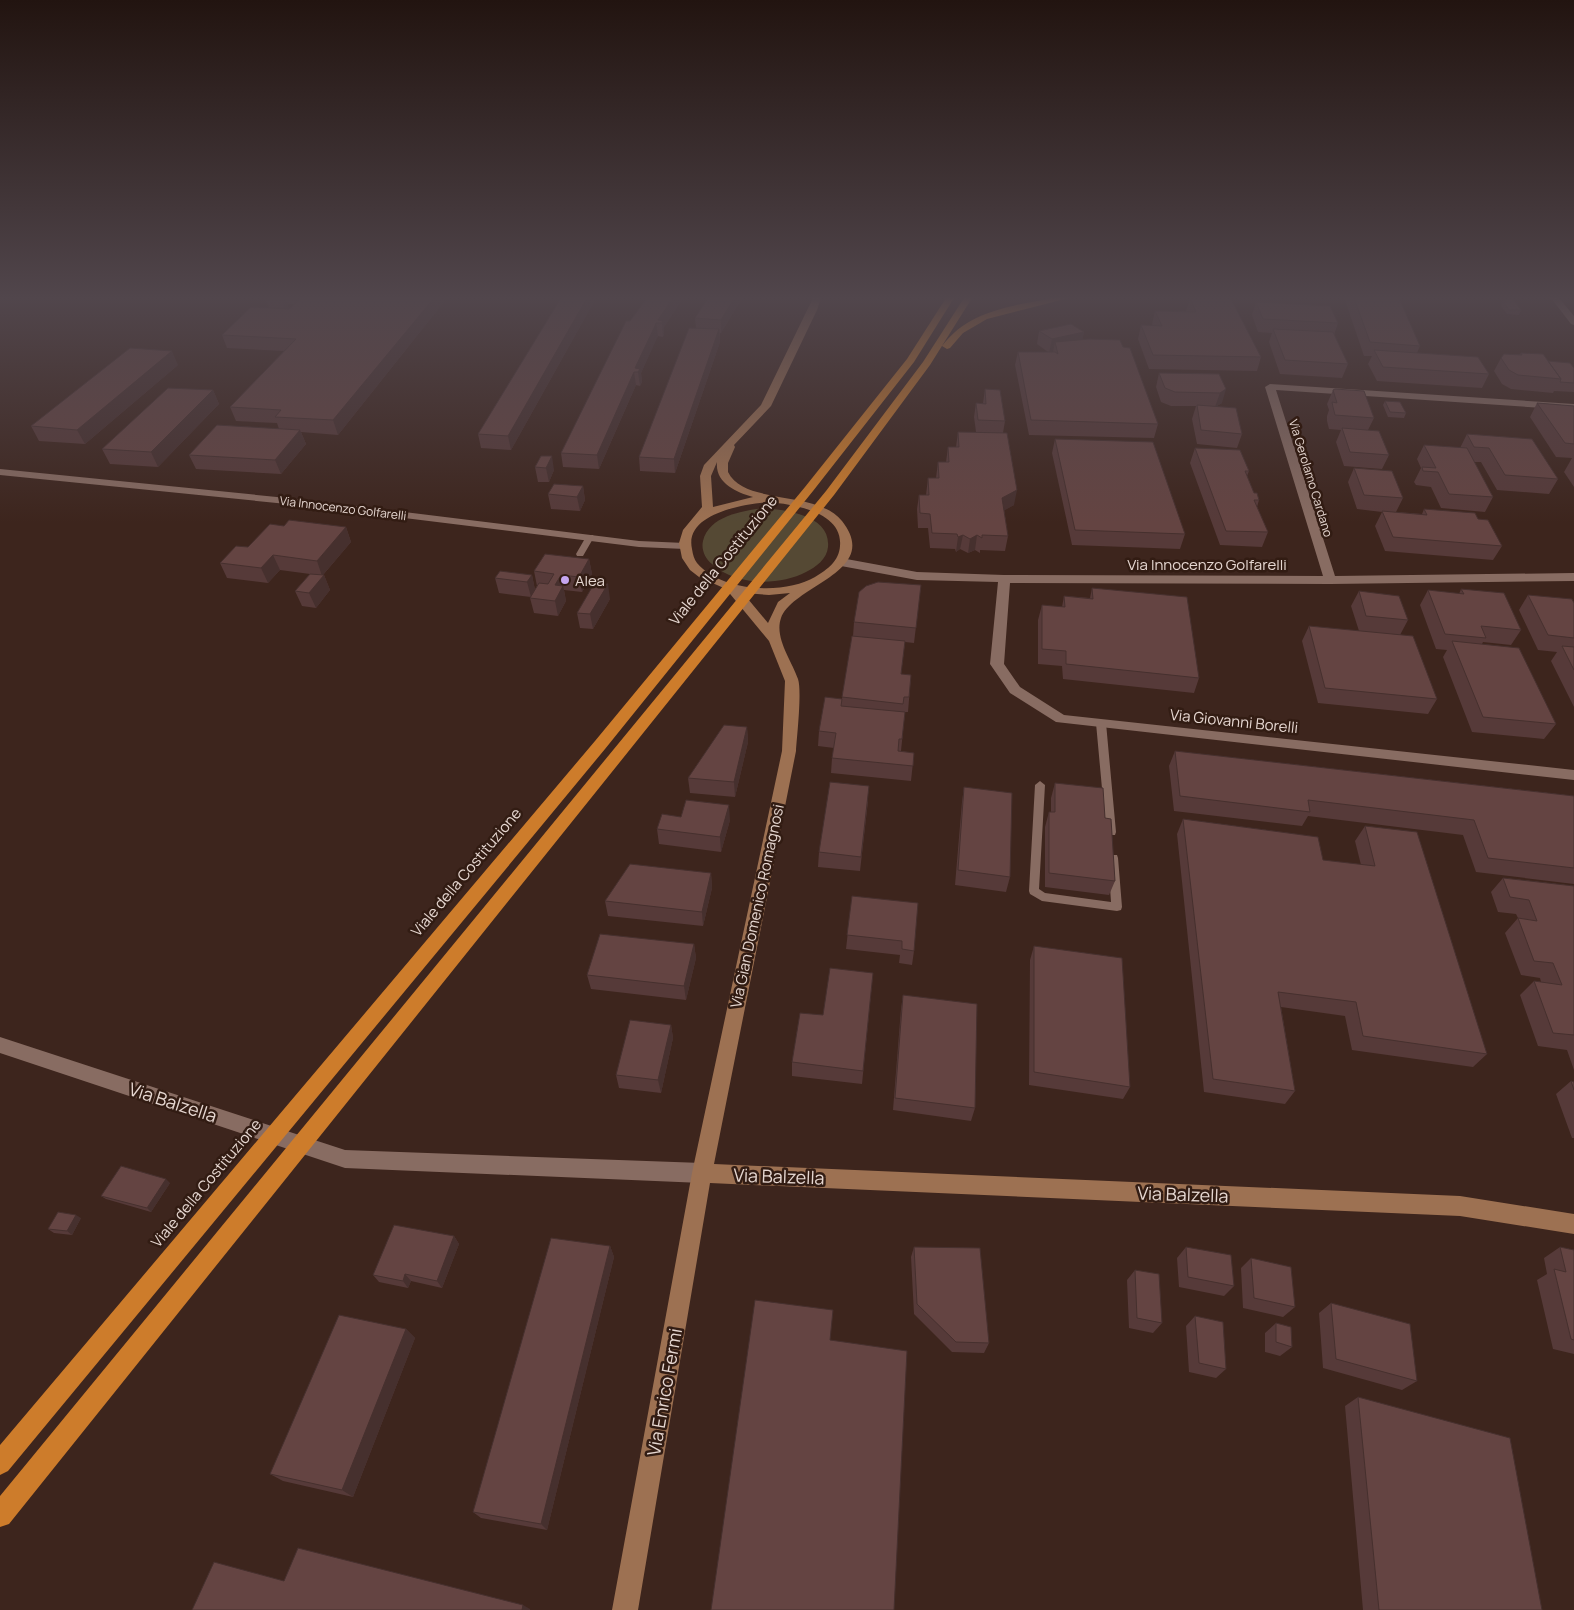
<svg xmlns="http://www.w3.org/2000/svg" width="1574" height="1610" font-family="Manrope,sans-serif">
  <rect width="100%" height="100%" fill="#3d251d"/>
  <!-- green -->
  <path fill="#554934" d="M763,508C786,510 831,515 828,547C827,559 816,567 806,572C779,586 736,586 712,564C705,559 701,549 703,541C709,516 742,511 763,508Z"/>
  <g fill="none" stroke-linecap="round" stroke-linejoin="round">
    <!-- lane -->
    <path fill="#886c62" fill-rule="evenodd" d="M587,535H593L594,537L583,556H577L576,554Z
      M1101,720L1106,723L1116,832L1115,835H1107L1106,832L1096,723Z
      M1040,781L1045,785L1039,889L1045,893L1111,902L1108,858L1109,855H1117L1118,858L1122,907L1121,910L1117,911L1042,901L1030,894L1029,891L1035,785Z"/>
    <!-- street -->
    <path fill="#886c62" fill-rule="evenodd" d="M1551,298H1559L1574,316V325L1571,324Z
      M1270,384L1574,404V410L1276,390L1335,576L1574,573V581L1330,584L1010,583L1004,664L1020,687L1064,715L1574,770V780L1056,722L1010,693L990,664L998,582L917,580L841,566L835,562L841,558L917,572L1004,575L1323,576L1265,387Z
      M0,469L307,500L639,541L685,543L691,546L685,549L639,547L307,506L0,475Z
      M0,1037L345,1150L702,1163L709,1166L712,1173L709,1180L702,1183L345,1168L0,1053Z"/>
    <!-- secondary -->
    <path fill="#9d7152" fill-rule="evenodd" d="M813,298H821L817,310L771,406L734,445L735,447L728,463V472C745,506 816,489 842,521C882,572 794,584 781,618C774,638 792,661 798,679C802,691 797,736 796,751L714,1164L1460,1196L1574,1214V1234L1460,1216L710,1183L638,1610H612L692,1173L782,751L785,681L769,641L726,589L699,577L690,570L682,558L679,543L683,530L702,507L700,476L704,465L761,405ZM717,462C715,483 736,492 753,497L713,507L711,476ZM770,502C795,505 843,512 840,546C839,561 828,569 815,577C785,595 721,592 697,563C694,559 693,555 692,549C684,513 745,504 770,502ZM743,593L769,595L790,593L778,602L768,623Z"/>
    <!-- highway -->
    <path fill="#cd7c2b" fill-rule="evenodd" d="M946,298H954L914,362L813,491L605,749L8,1471L0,1475V1445L595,741L805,487L907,359Z
      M964,298H972L930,365L834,495L9,1524L0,1527V1496L826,491L923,362Z
      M1053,298H1069L987,319L963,333L950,348L947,349L942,346C969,310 1012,306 1053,298Z"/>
  </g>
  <!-- wall -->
  <path fill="#563a39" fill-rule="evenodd" d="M267,298H447L338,435L301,432L306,444L281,474L196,469L189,455L279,429L277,423L236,421L230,407L284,351L227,348L222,335L269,308L266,299ZM287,304H294L289,309Z
    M561,298H596L511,450L481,448L478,434Z
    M647,298H683L664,327V334L663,337L658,336L656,339L641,373L642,382L640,386L636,385L599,469L563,467L561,453L630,321Z
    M742,298L721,333H720V342L675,473L640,471L639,457L696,328L695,318Z
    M1345,298H1399L1420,346L1417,353L1489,374L1482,388L1377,381L1368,364L1372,356H1364L1345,300Z
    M1190,299L1261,357L1257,371L1149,369L1138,339L1141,325L1153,326L1152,324L1155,311H1186Z
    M1505,299L1521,310L1519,315L1507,314L1501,306L1503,301H1504Z
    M1256,302L1338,323L1334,335L1348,364L1342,378L1280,374L1269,342L1272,333L1258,332L1252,315Z
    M1039,331L1084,332L1082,340L1123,347L1158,424L1154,438L1029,435L1015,365L1018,352H1048L1037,344Z
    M1521,353L1574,368V392L1554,391L1553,393L1511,389L1502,384L1494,371L1501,358L1519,355Z
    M178,365L85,444L39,441L31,426Z
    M1159,373L1219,374L1222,403L1215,407L1242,434L1237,448L1197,444L1192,419L1196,406H1171L1161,402L1156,387Z
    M985,389L1005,421L1003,433L1014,505L1004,510L1008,536L1005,551L980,550V553L975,550L968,553L960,549L956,552L955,549L930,548L928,528H918L917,509L919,495H926L928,478H936L938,462H946L948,447H956L958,432H976L974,417L976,403H983Z
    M213,390L219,404L158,467L110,464L102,449Z
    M1333,390L1374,418L1368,430L1389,455L1382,469L1344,466L1336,442L1341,430L1329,429L1327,421V416L1329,410L1327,404Z
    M1385,401L1406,413L1404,418L1388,417L1383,405Z
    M1537,403L1574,406V487L1564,472L1572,458L1556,457L1530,417Z
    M1467,434L1558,479L1549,494L1497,490L1481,462H1474L1493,497L1485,512L1441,508L1431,487L1416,485L1414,482L1421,468L1417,459L1424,445L1460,448Z
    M1055,439L1185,534L1180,549L1072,545L1052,453Z
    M1195,448L1249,471L1247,476L1254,493L1259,500L1257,507L1268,532L1262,547L1220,545L1190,463Z
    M541,456L554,470L549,482H538L535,467Z
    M1354,468L1403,498L1396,512L1422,514L1424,509L1478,519L1502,546L1493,560L1385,551L1375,526L1382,512L1357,509L1348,482Z
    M583,486L585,500L580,511L551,509L548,494Z
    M284,526L346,527L351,542L323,575H324L330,590L316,608L302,606L295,591L310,574L280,570L268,583L227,578L220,563L248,547Z
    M589,559L592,574L582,592L564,590L566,601L558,616L534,613L530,598L537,586L534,571Z
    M532,575L535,590L531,597L499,593L495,578Z
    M921,585L914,643L905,642L901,674L911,675L908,712H902H905L901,751L914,753L911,781L831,773L832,758L834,748L818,746L819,731L842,699L852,636H853L854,622Z
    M1092,588L1199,678L1194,693L1063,679L1062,666L1038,664V620L1042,605L1062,607L1064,596L1090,598Z
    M1461,589L1521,630L1511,645L1483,642L1482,644L1556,724L1544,739L1472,732L1443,657L1447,650L1436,649L1420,605L1428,590L1459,594Z
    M1359,591L1408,620L1400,635L1437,699L1428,714L1318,703L1302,641L1309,626L1359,631L1351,606Z
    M1528,595L1574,602V707L1551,661L1557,652L1538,650L1519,610Z
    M610,599L593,629L580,628L577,613Z
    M747,727L748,742L735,797L690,793L688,778Z
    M1175,751L1574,796V884L1476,872L1463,835L1308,816L1302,826L1174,811L1169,766Z
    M1055,783L1105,818L1115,881L1109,895L1045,887V827L1049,812H1051V798Z
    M964,787L1010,877L1006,892L955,885L962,802Z
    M868,801L860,871L818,867L819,852Z
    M681,817L730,820L721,852L659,844L657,829Z
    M1183,819L1323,860L1361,865L1355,841L1365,826L1487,1054L1473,1067L1352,1050L1345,1016L1281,1007L1295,1091L1285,1104L1204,1092L1177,834Z
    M711,873L712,888L703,926L608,916L605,901Z
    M1503,878L1574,886V1070L1567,1050L1538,1046L1520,995L1534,981L1541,982L1540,978L1521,975L1505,933L1518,918L1516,914L1498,912L1491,892Z
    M852,896L914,951L912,965L899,963L900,955L846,949Z
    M694,944L696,958L686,1000L591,989L587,975Z
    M1034,946L1130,1087L1123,1099L1029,1085L1030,960Z
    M873,973L862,1084L792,1076V1062L823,1015Z
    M903,995L975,1108L971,1121L893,1110L901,1009Z
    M671,1025L673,1038L661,1093L619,1088L616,1075Z
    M1571,1081L1574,1082V1138H1572L1556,1094Z
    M170,1183L151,1212L106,1199L101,1196Z
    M81,1218L72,1235L54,1233L48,1229Z
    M454,1236L459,1244L442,1288L411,1281L408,1288L379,1282L373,1275Z
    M610,1246L614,1257L547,1530L481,1518L473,1512Z
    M914,1247L989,1343L984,1353L952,1352L914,1314L911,1257Z
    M1186,1247L1234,1286L1224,1296L1179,1287L1177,1258Z
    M1560,1247L1574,1250V1354L1553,1349L1537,1280L1547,1274L1544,1258Z
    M1251,1258L1295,1307L1283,1317L1243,1308L1241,1268Z
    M1135,1270L1162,1323L1153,1333L1129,1328L1127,1280Z
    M1331,1303L1417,1381L1402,1390L1323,1368L1319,1313Z
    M1195,1316L1226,1369L1216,1378L1189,1372L1186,1326Z
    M1276,1323L1292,1347L1280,1356L1265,1352V1333Z
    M406,1329L415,1338L353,1497L283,1481L270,1474Z
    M1358,1397L1542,1610H1363L1345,1406Z"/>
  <!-- shaded-wall -->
  <path fill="#46302e" d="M284,298H285L289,310L286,313L282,300Z
    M294,298H303L296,305Z
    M434,298H447L338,435L333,420Z
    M587,298H596L511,450L508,436Z
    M673,298H683L664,327V334L663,337L662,323L658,320Z
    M734,298H742L721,333V320Z
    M656,323L658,336L641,373L642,382L640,386L638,372L635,368Z
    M719,329L720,342L675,473L674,459Z
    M1084,332L1081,345L1055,342L1053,352L1049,353L1052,339Z
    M172,351L178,365L85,444L77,430Z
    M634,372L636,385L599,469L597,455Z
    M1226,389L1222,403L1215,407L1220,393Z
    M213,390L219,404L158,467L151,452Z
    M300,430L306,444L281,474L275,460Z
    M552,456L554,470L549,482L546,468Z
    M583,486L585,500L580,511L577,497Z
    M1017,490L1014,505L1000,513L1002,498Z
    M346,527L351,542L322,576L317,561Z
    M963,535L960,549L956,552L958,537Z
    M977,535L975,550L968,553L970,539Z
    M273,555L280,570L268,583L261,568Z
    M589,559L592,574L582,592L579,577Z
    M324,575L330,590L316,608L309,593Z
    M532,575L535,590L531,597L527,582Z
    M561,575L566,601L558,616L555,601V585Z
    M608,584L610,599L593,629L590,614Z
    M747,727L748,742L735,797L734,782Z
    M729,805L730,820L721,852L720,837Z
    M711,873L712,888L703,926L702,912Z
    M694,944L696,958L686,1000L684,986Z
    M671,1025L673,1038L661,1093L658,1080Z
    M166,1179L170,1183L151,1212L147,1208Z
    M76,1215L81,1218L72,1235L67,1231Z
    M454,1236L459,1244L442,1288L437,1281Z
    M610,1246L614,1257L547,1530L541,1524Z
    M405,1274L411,1281L408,1288L403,1281Z
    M406,1329L415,1338L353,1497L342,1490Z
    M523,1605L530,1609V1610H522Z"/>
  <!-- building -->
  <path fill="#644442" stroke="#46302e" d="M267,298H284L282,300L266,299Z
    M301,298H434L333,420L275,417L281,410L230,407L296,339L222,335L251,307L289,309Z
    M561,298H587L508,436L478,434Z
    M647,298H673L658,320L663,321L662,323H656L655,326L635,368L640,369L638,372H634L597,455L561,453L626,321H630Z
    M708,298H734L721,320L695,318Z
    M1354,298H1399L1420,346L1370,342Z
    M1190,299H1231L1261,357L1153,355L1141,325L1162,326L1155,311L1196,312Z
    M1505,299H1513L1521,310H1509L1503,301L1507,302Z
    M1256,302L1330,306L1338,323L1263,319Z
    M1071,324L1084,332L1052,339L1039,331Z
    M689,328L719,329L674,459L639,457Z
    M1273,329L1333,332L1348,364L1285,360Z
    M1089,339L1120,340L1123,347L1130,348L1158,424L1031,420L1018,352H1055L1058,354L1055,342Z
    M130,348L172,351L77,430L31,426Z
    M1374,350L1478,357L1489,374L1383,367Z
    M1521,353L1543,354L1561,379L1518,375L1509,370L1501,358L1504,354L1522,355Z
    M1548,361L1570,363L1574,368V383L1560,382L1561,379Z
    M1159,373L1219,374L1226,389L1220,393L1175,392L1165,388Z
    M168,388L213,390L151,452L102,449Z
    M985,389L1000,390L1005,421L978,420L976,403L986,404Z
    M1335,389L1364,391L1374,418L1335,415L1333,407L1332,402L1337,403L1333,390Z
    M1385,401L1400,402L1406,413L1390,412Z
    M1537,403L1574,406V444L1565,443Z
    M1197,405L1236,408L1242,434L1201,430Z
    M217,425L300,430L275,460L189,455Z
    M1342,428L1379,431L1389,455L1350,452Z
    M958,432L1007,433L1017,490L1002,498L1008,536L982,535V538L977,535L970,539L963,535L958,537L957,534L932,533L930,514L920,513L919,495H929L928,478H939L938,462H949L948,447H959Z
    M1467,434L1532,439L1558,479L1505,475L1489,448L1474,447Z
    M1055,439L1153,442L1185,534L1075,530Z
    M1424,445L1467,448L1493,497L1449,494L1438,472L1423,471L1422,467L1436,468Z
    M1195,448L1240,450L1249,471H1245L1254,493H1257L1259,500H1254L1268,532L1226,531Z
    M541,456H552L546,468L535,467Z
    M1354,468L1392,471L1403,498L1364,495Z
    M554,484L583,486L577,497L548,494Z
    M1424,509L1475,513L1478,519L1488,520L1502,546L1393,537L1382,511L1427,515Z
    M289,520L346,527L317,561L273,555L261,568L220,563L236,546L248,547L270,524L284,526Z
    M545,554L589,559L579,577L561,575L555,585L563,586L555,601L530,598L539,583L548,584L554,574L534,571Z
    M500,571L532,575L527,582L495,578Z
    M310,574L324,575L309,593L295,591Z
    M595,582L608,584L590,614L577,613Z
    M878,582L921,585L916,628L854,622L859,592L866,586Z
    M1092,588L1187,597L1199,678L1066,664V651L1042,649V605L1065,607L1064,596L1093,599Z
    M1461,589L1504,593L1521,630L1481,626L1486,638L1445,634L1428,590L1464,594Z
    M1359,591L1399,596L1408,620L1366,616Z
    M1528,595L1572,599L1574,603V638L1548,635Z
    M1309,626L1413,636L1437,699L1325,688Z
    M852,636L905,641L901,674L911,675L909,697H904L903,704L842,697Z
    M1452,641L1519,648L1556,724L1483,717Z
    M1562,646L1574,647V670Z
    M825,697L842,699L841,706L905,712L902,739H899L898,751L914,753L913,766L832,758L836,733L819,731Z
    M724,725L747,727L734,782L688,778Z
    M1175,751L1574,796V868L1488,858L1474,820L1308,800L1310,812L1180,796Z
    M830,782L869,786L861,857L819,852Z
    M1055,783L1103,788L1105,818L1111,819L1115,881L1049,873V812H1055Z
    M964,787L1012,793L1010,877L958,870Z
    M686,800L729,805L720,837L657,829L662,814L681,817Z
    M1183,819L1318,837L1323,860L1375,866L1365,826L1417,832L1487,1054L1363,1036L1356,1002L1278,992L1295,1091L1213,1079Z
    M630,864L711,873L702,912L605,901Z
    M1503,878L1574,886V1035L1553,1033L1534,981L1562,985L1553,963L1534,961L1518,918L1537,921L1529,900L1510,897Z
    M852,896L918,903L914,951L902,949V941L847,935Z
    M600,934L694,944L684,986L587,975Z
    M1034,946L1122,958L1130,1087L1034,1072Z
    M830,968L873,973L863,1071L792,1062L800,1013L823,1015Z
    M903,995L977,1004L975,1108L895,1098Z
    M630,1020L671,1025L658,1080L616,1075Z
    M1571,1081L1574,1082V1090Z
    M121,1166L166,1179L147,1208L101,1196Z
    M58,1212L76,1215L67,1231L48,1229Z
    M394,1225L454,1236L437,1281L405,1274L403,1281L373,1275Z
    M551,1238L610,1246L541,1524L473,1512Z
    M914,1247L980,1248L989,1343L956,1342L917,1304Z
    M1186,1247L1231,1255L1234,1286L1188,1277Z
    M1560,1247L1574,1250V1340L1571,1339L1554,1269L1566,1272Z
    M1251,1258L1291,1267L1295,1307L1254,1298Z
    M1135,1270L1159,1274L1162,1323L1137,1318Z
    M755,1300L833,1310L830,1340L907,1351L894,1610H711Z
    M1331,1303L1410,1324L1417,1381L1336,1359Z
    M339,1315L406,1329L342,1490L270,1474Z
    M1195,1316L1223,1322L1226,1369L1199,1363Z
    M1276,1323L1291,1327L1292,1347L1276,1342Z
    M1358,1397L1510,1438L1542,1610H1379Z
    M298,1548L523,1605L522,1610H192L214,1562L284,1581Z"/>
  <!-- sky -->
  <linearGradient id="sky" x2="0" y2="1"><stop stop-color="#221410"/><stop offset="0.57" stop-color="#51464c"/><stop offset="1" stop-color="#51464c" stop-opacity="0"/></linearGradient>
  <rect width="1574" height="523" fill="url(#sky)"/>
  <!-- markers -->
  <circle fill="#c6a6f0" stroke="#321c13" stroke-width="2" cx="565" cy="580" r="5"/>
  <g text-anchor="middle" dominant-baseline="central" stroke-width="5" stroke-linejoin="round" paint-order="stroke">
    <!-- far-street labels -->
    <g font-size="12" fill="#e6d7d1" stroke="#321c13">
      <text transform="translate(1311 478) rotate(73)">Via Gerolamo Cardano</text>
      <text transform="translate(343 508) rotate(7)">Via Innocenzo Golfarelli</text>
    </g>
    <!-- street labels -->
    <g font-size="15" fill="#e6d7d1" stroke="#321c13">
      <text transform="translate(723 560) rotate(-51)">Viale della Costituzione</text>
      <text x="1207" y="564">Via Innocenzo Golfarelli</text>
      <text transform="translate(1234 721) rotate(6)">Via Giovanni Borelli</text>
      <text transform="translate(466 872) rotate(-50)">Viale della Costituzione</text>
      <text transform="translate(757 906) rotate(-78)">Via Gian Domenico Romagnosi</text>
      <text transform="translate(206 1183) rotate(-50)">Viale della Costituzione</text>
    </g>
    <!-- poi labels -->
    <g font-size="15" fill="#e6d7d1" stroke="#321c13" text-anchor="start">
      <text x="575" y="580">Alea</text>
    </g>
    <!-- near-street labels -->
    <g font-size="18" fill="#e6d7d1" stroke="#321c13">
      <text transform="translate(173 1102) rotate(18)">Via Balzella</text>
      <text transform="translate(779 1176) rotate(2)">Via Balzella</text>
      <text transform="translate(1183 1194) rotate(2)">Via Balzella</text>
      <text transform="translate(664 1392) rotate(-80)">Via Enrico Fermi</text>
    </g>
  </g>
</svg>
